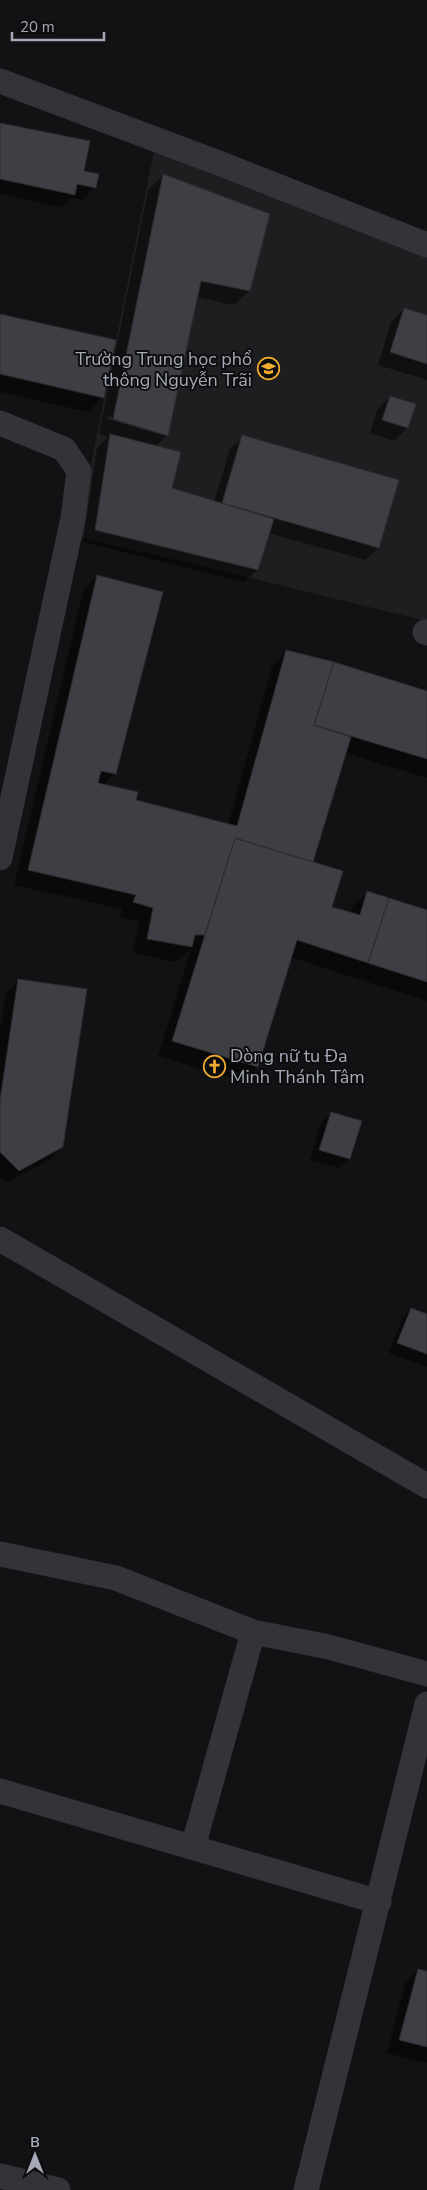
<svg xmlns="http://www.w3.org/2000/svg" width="427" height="2190" font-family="'Nunito Sans',sans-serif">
  <rect width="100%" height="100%" fill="#121214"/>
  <!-- built -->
  <path fill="#1e1e21" d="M154,151L427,257V621L80,537L90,469Z"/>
  <!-- shadow -->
  <path fill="#0007" fill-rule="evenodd" d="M0,125L82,171L95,187L82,200L70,198L61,207L0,194Z
    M163,175L249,291L234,305L196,297L167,435L155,447L171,489L214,502L230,449L243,437L378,548L365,560L268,533L257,570L244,582L83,542L97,448L108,437L99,434L148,190ZM108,416L158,431V434L107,419Z
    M404,309L427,316V380L378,365L391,322Z
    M0,315L103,397L88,412L0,392Z
    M390,397L415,405L407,428L394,441L370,433L377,410Z
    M97,576L115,773L103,785L134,800L228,825L272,666L287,651L427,693V778L345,753L312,863L331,908L351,913L352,907L367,893L427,911V1001L290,957L257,1067L242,1081L158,1056L191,949L176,962L133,953L139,922L120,917L122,909L14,885L83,591Z
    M19,980L62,1146L49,1160L6,1183L0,1177V1031L6,993Z
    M331,1113L360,1122L349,1159L339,1168L310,1160L321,1123Z
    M411,1309L427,1315V1367L389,1353L402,1319Z
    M418,1970L427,1972V2063L387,2053L405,1983Z"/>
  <!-- building -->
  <path fill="#3e3f44" stroke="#2c2c30" d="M0,123L90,141L84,171L99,174L96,188L77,184L75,195L0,179Z
    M163,174L270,214L250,291L201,281L168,436L113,419Z
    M404,308L427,315V364L390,352Z
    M0,314L116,340L104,398L0,374Z
    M390,396L416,404L408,428L382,420Z
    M110,434L181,452L172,488L274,519L258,570L95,530Z
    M242,435L399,480L379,548L222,503Z
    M97,575L163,592L116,774L101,771L98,783L138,792L136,800L237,826L286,650L334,662L314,725L351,737L313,862L235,838L205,935H195L192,947L147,939L153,908L133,902L136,895L28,870Z
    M334,662L427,691V759L314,725Z
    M235,838L343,871L332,907L360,915L367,891L389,898L368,963L297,940L258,1067L172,1041Z
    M389,898L427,910V982L368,963Z
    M18,979L87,989L63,1147L19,1171L0,1152V1100Z
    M331,1112L362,1121L350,1159L319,1150Z
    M411,1308L427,1314V1354L397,1343Z
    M418,1969L427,1971V2047L399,2040Z"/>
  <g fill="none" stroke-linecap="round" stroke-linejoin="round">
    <!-- minor -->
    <path stroke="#333439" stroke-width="25" d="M0,81L224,165L427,245
      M0,423L64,449L79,471L73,518L0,858
      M425,632L427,633
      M0,1239L427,1486
      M0,1554L116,1578L253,1632L329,1647L427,1674
      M0,1791L379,1902
      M193,1847L253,1632
      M0,2176L58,2190
      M306,2190L427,1704"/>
  </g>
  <!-- icons -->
  <defs>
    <symbol id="school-ring" viewBox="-11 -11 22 22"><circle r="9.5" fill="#0d0d0f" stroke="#f1ac2e" stroke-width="1.5"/><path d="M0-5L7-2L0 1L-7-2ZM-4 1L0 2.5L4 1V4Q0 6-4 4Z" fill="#f1ac2e"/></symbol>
    <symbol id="church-ring" viewBox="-11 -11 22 22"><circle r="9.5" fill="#0d0d0f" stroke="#f1ac2e" stroke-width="1.5"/><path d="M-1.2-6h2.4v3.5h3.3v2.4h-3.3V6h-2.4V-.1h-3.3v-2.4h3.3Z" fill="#f1ac2e"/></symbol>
  </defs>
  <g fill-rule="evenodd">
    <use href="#school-ring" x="256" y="356" width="25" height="25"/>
    <use href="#church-ring" x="202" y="1054" width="25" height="25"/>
  </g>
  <g text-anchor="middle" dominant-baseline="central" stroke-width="4" stroke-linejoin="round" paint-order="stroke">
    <!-- poi labels -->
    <g font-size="18" fill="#a4a9b5" stroke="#0d0d0f" text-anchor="end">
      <text x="252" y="359">Trường Trung học phổ<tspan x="252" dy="21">thông Nguyễn Trãi</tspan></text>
      <text x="230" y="1056" text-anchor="start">Dòng nữ tu Đa<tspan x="230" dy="21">Minh Thánh Tâm</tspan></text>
    </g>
  </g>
  <!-- north arrow -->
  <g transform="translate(35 2155)" stroke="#0d0d0f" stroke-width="4" paint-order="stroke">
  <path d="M0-4L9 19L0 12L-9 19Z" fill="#a4a9b5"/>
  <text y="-8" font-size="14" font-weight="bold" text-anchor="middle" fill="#a4a9b5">B</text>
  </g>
  <!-- scale -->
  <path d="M12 32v8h92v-8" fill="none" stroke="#a4a9b5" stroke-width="2.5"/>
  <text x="20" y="32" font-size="15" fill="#a4a9b5" stroke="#0d0d0f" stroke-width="4" paint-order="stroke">20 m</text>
</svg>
